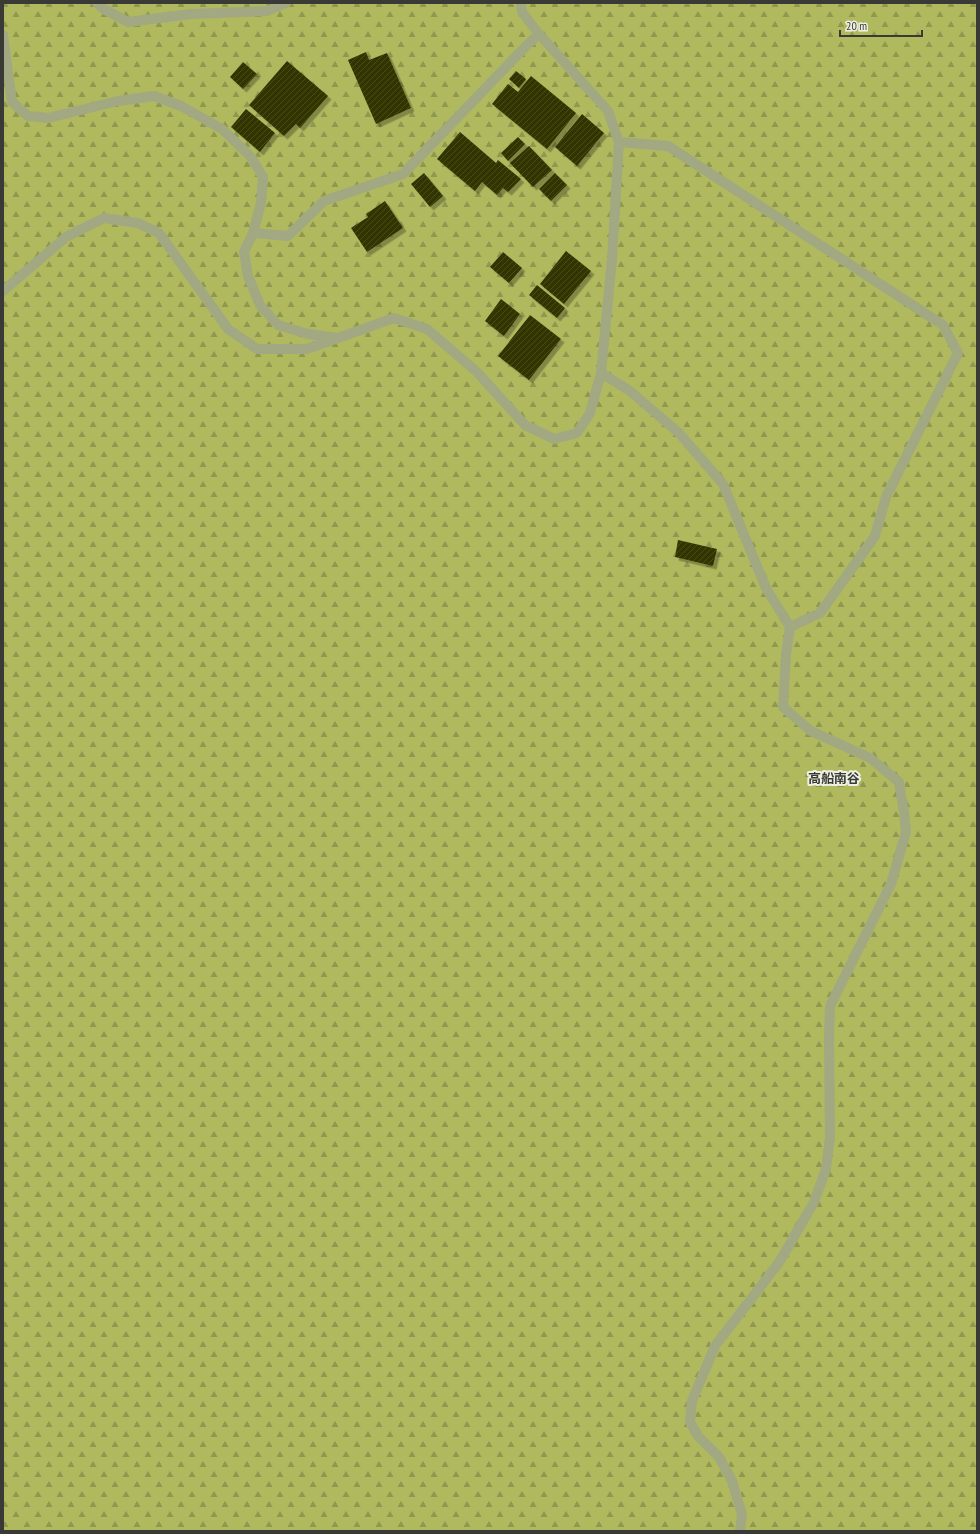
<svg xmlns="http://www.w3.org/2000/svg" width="980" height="1534" font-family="'PT Sans Narrow','Noto Sans JP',sans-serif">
  <defs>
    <pattern id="forest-firs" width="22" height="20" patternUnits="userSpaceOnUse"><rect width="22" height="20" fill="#b0b95e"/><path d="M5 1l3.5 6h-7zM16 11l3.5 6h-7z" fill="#90974e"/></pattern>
    <pattern id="building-hatch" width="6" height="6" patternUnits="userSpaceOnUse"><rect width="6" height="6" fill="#323602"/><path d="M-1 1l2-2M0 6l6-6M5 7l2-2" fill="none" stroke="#484b1f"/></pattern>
    <filter id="shadow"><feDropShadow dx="3.5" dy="3.5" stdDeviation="0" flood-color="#0004"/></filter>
  </defs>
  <rect width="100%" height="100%" fill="#e1e3d5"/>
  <!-- forest -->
  <path fill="url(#forest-firs)" d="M3,3H977V1531H3Z"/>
  <!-- building -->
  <path fill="url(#building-hatch)" filter="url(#shadow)" d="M366,52L369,60L387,53L411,108L376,124L348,60Z
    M287,61L328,96L300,128L296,124L284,136L249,105Z
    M243,62L257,74L243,89L230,77Z
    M516,71L526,79L519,88L509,79Z
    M531,76L576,113L547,149L492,104L508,84L518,92Z
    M246,109L275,133L260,152L231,127Z
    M582,114L604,133L577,166L555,147Z
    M460,132L496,163L498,160L521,179L508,192L503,188L497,195L482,182L475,191L437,159Z
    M518,137L525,144L508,161L501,153Z
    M529,146L552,170L533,187L510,163Z
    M424,173L443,196L430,207L411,184Z
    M555,173L567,185L551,201L539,189Z
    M385,201L403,228L367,252L351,228L368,217L366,214Z
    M566,251L591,271L564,304L540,284Z
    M503,252L522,268L509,283L490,267Z
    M537,285L565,308L557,318L529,295Z
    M501,299L520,314L504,336L485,321Z
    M530,315L561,339L529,380L498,356Z
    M678,540L717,549L713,566L675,557Z"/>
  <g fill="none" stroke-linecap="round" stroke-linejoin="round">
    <!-- minor -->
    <path stroke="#a2a882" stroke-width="10" d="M97,3L102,8L128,22L191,14L267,11L286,3
      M3,35L12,102L28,116L48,118L118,101L154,96L181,106L222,129L251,157L263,177L261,203L253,233L244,252L248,276L260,305L278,325L308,334L337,338
      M619,142L668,146L943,325L958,353L886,497L875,536L820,613L790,627
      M253,233L288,236L324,201L403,174L527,45L539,34
      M3,291L66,237L104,218L138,223L159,233L228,329L257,349H307L394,318L427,329L477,372L525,425L554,439L577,433L590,413L601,373L612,259L619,142L608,111L539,34L522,12L521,3
      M601,373L630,391L679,433L723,484L766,588L790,627L786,655L783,707L811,731L870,758L899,782L904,812L906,832L891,884L830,1006L829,1038L830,1137L826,1169L814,1202L780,1261L715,1346L692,1401L690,1422L698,1436L719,1457L732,1481L742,1514L740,1531"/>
  </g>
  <g text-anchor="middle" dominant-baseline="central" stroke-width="4" stroke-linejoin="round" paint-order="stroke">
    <!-- neighbourhood labels -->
    <g font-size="13" font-weight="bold" fill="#393a35" stroke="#eef1e2">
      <text x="834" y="778">高船南谷</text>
    </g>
  </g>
  <!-- border -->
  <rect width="980" height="1534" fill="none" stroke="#393a35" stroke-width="8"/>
  <!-- scale -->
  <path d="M840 30v6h82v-6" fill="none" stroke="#393a35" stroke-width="2"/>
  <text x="846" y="30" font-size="12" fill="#393a35" stroke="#eef1e2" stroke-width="3" paint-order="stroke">20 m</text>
</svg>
